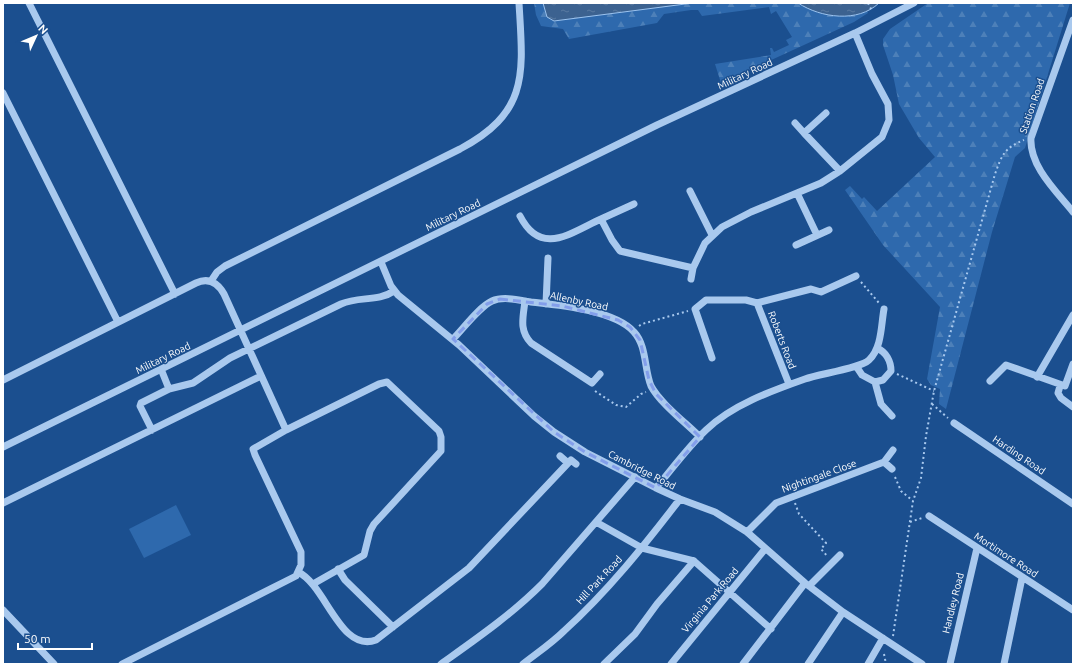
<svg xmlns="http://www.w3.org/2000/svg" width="1076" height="667" font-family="Ubuntu,sans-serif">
  <defs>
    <pattern id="forest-firs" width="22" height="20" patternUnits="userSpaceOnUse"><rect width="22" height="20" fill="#2e69ad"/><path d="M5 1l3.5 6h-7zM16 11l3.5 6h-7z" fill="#4d80b9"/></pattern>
    <pattern id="water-ripples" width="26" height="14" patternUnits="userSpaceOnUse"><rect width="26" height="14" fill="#3c6290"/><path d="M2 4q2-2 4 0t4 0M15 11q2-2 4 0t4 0" fill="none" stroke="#597aa1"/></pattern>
  </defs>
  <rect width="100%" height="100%" fill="#1b4f8f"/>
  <!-- grass -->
  <path fill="#2e69ad" d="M176,505L191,535L144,558L129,529Z"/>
  <!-- forest -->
  <path fill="url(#forest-firs)" d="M534,3H543L547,17L554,21L693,3H798L816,12L834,15H858L867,11L868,13L854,22L721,83L715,64L771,55L770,48H772L774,52L789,45L786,40L792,37L776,11L771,14L769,7L702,16L698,10H691L664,14L657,23L569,39L563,29L541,26L536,15Z
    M928,3H1070L1025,148L1015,157L992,232L946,409L939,404L940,389L931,385L927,379L940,307L883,245L845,190L850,186L862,199L864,197L877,211L935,157L919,138L899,104L893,75L883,45V39L890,29Z"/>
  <!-- water -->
  <path fill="url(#water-ripples)" stroke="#9cc4f0" d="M543,3H693L554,21L547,17Z
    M798,3H879C858,23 821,18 798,3Z"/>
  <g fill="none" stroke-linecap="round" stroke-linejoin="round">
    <!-- path -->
    <path stroke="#a9c9ee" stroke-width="2" stroke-dasharray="2 3" stroke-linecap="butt" d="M868,3L872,11
      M861,282L879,303
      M639,326L642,324L688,311
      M897,374L934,391
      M595,391L616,405L626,407L641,394L646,392
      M932,404L948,418
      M895,477L901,491L913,501
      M795,503L799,514L826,543L821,549L828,557
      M910,522L922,518
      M893,636L913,501L921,478L926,436L934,391L995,174C1002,155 1004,148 1024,140
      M884,654L886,664"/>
    <!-- minor -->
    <path stroke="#a9c9ee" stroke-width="7" d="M29,3L175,294
      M1073,20L1031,138C1029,166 1057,192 1073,212
      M3,93L118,322
      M826,113L804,133L840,171
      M795,123L804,133
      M690,191L712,235
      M797,193L817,235
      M520,216C541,257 570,233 601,219L612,240L620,251L693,268L705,243L722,227L751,212L821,183L840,171L882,137L889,120L888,104L872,74L855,33
      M601,219L634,204
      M796,245L829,230
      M381,262L391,286L398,295L459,345L534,416L554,432L585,452L656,488L680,499L715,512L747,532L805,583L843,612L922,664
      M691,279L693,268
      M211,281L217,272L225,266L460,149C530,112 523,72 519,3
      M525,301C523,318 519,330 531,343L592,383L600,374
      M757,303L789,384
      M546,304L548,258
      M453,339C463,329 479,307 492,301C503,296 519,300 531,302C558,305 615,310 634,332C647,346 644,369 651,386C660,403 686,423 700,437
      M712,358L695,309L706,300H746L757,303L811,289L821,292L856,276
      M856,366L862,375L875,382L883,380L891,371C891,361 886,352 877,348
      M161,369L169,389L193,383L230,358L341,304C359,296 378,302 394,291
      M1037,377L1073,315
      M3,380L196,283C209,277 218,283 224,294L286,430
      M990,381L1006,365L1065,386L1073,364
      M875,382L881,404L892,416
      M1060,386L1058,393L1061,398L1073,407
      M954,423L1073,504
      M152,430L140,406L141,403L169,389
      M3,447L657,125L855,33L914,3
      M560,456L568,463
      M884,462L892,469
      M656,488C672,469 688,447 706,430C732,405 771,391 805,379C819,374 861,368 869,360C882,348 881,325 884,309
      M3,503L261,376
      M929,516L1073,610
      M596,522L642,548L694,561L771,629
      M747,532L776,503L884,462L893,450
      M338,569L345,580L393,627
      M298,572C326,585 340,653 376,640L469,568L571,460L576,464
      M809,586L840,555
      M3,610L54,664
      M122,664L296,576L301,565V552L255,455L253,449L286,430L379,384L387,382L439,431L441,437V451L374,524L370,531L364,555L313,584
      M441,664C476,639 511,615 542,584L635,477
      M523,664C537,653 552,643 564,631C607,592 644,546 680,499
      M604,664L635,634L657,604L694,561
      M671,664L765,549
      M743,664L805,583
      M808,664L843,612
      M868,664L883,638
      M950,664L977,548
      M1004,664L1022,578"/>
  </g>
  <!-- marked area -->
  <path fill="none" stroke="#839eea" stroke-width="3" stroke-dasharray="8 5" stroke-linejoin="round" d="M500,299L562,306L618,320L630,327L640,340L649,380L656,394L700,437L656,488L585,452L554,432L453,339L487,304Z"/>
  <g text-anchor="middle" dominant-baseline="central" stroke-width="3" stroke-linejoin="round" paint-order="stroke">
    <!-- street labels -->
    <g font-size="10" fill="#fff" stroke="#1b4f8f">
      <text transform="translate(745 74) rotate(-25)">Military Road</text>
      <text transform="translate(1032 106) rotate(-71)">Station Road</text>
      <text transform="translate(453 215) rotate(-26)">Military Road</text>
      <text transform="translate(579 301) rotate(12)">Allenby Road</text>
      <text transform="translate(782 340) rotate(69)">Roberts Road</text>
      <text transform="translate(163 358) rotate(-26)">Military Road</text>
      <text transform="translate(1019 455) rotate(34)">Harding Road</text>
      <text transform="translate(642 470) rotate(27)">Cambridge Road</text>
      <text transform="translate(819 476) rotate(-20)">Nightingale Close</text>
      <text transform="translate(1006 555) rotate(33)">Mortimore Road</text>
      <text transform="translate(599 580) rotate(-47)">Hill Park Road</text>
      <text transform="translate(710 600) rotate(-50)">Virginia Park Road</text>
      <text transform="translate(953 603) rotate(-76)">Handley Road</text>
    </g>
  </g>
  <!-- border -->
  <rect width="1076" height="667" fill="none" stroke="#ffffff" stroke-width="8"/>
  <!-- north arrow -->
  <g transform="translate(36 36) rotate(46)" stroke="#1b4f8f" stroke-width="3" paint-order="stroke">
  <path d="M0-3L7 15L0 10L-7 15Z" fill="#ffffff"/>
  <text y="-6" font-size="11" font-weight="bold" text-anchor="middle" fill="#ffffff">N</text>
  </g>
  <!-- scale -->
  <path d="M18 643v6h74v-6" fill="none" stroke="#ffffff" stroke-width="2"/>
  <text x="24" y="643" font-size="12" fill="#ffffff" stroke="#1b4f8f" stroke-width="3" paint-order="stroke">50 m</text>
</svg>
